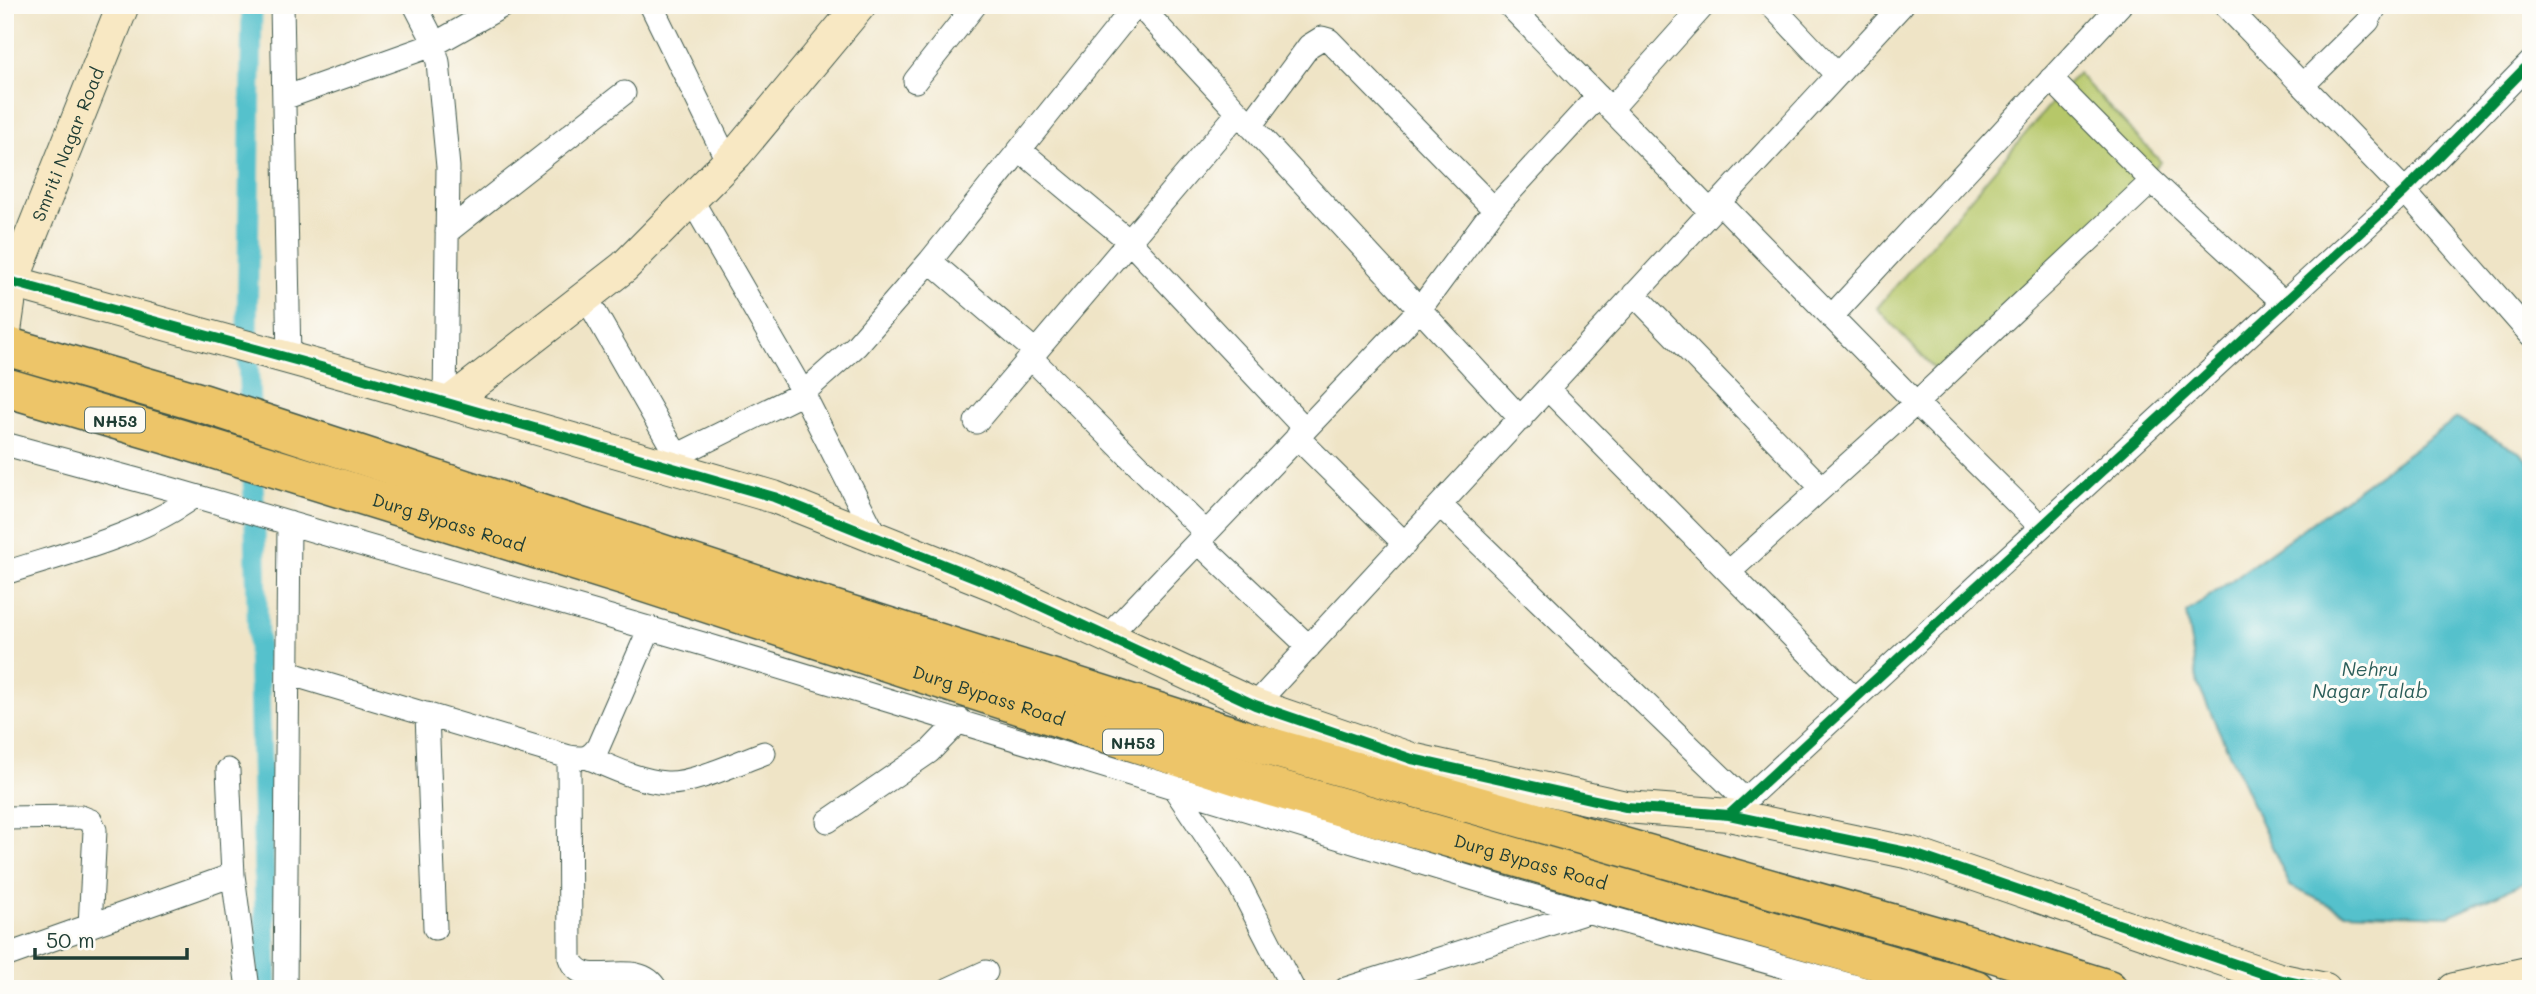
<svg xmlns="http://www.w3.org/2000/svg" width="2536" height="994" font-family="Mali,sans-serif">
  <rect width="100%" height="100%" fill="#fdfcf7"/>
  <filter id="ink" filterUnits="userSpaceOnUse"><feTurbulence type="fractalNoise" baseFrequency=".0143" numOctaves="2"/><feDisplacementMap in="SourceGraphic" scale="14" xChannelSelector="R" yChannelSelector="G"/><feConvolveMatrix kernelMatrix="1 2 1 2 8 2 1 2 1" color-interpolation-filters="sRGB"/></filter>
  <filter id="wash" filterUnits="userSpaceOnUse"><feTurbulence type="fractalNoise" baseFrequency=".00686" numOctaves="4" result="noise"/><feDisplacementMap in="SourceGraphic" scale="28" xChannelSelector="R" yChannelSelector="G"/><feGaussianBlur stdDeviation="1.57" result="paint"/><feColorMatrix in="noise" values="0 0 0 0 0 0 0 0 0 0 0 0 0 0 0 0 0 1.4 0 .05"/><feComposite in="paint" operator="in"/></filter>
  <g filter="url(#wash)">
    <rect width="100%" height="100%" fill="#efe4c6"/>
    <!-- green -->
    <path fill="#b6c769" stroke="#6a824e" stroke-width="2" d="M2077,73L2161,162L1936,371L1877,308Z"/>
    <!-- water -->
    <path fill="#54c1cc" stroke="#3a7f80" stroke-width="2" d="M2457,418L2519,452L2531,464V880L2448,916L2344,912L2290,886L2198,685L2186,613Z"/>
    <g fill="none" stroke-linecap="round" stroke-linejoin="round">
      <!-- canal -->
      <path stroke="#54c1cc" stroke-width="21" d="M252,5L247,335L255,527L267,989"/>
    </g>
  </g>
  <g filter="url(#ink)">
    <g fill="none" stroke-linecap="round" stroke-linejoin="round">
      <defs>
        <path id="street" d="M282,5L289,359
          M415,5L431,36L438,62L448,167L445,402
          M651,5L728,162
          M1139,5L1521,419
          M1509,5L1710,211
          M1771,5L1837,75
          M2225,5L2405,191L2531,335
          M2051,79L2152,181L2284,303
          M915,81L975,5
          M2303,85L2368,21L2376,5
          M284,98L433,45L504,5
          M1611,109L1704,5
          M1250,126L1309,46L1322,38L1329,40L1494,209
          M1020,150L1129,241L1305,429
          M691,199L803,393L877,539
          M1719,202L1916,403L2041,527
          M447,232L624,93
          M930,261L1035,351
          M1634,294L1822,488
          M586,297L677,456
          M1831,317L2120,5
          M1030,357L1206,533
          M1548,389L1854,699
          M976,422L1238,113
          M1297,437L1405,544
          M5,444L171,489L710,646L1504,888L1864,989
          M660,464L803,393L856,346L930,261L1136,5
          M1440,505L1745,800
          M1198,542L1309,647
          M1729,572L1916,403L2152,181
          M5,573C70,552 140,536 195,496
          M1107,637L1420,309L1494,209L1598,96
          M288,673L569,757C583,759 590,759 598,747L650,628
          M1255,705L1902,5
          M427,714L435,928
          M569,757L570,958C582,994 637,955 656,989
          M589,758C613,768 639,781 666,783C690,785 739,762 764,753
          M228,770L233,875L248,989
          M1172,785L1239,884L1293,989
          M1729,815L2405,191L2531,62
          M5,818L81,817L91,821L95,830L90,926
          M828,821L929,752L960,720
          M5,956L233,875
          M285,989L289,523
          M949,989L986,972
          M1346,989L1590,911"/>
        <g id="secondary">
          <path d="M5,280L357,377L774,497L1002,588L1255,705L1412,759L1626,807L1729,815L1911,853L2282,980L2325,989"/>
          <path id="s1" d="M5,331L12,283L123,5"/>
          <path d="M449,403L624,267L737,153L860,5"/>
          <path d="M2454,989L2531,972"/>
        </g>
        <g id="highway">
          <path d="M5,346L205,404L788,595L1253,742L1958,942L2108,989"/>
          <path id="s2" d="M5,387L181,439L626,577L1268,786L1975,989"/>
        </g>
      </defs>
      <!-- street casing -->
      <use href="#street" stroke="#3e564a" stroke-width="25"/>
      <!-- secondary casing -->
      <use href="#secondary" stroke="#3e564a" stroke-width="34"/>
      <!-- highway casing -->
      <use href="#highway" stroke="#3e564a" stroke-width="41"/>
      <!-- street -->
      <use href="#street" stroke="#fff" stroke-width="23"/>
      <!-- secondary -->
      <use href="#secondary" stroke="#f8e8c3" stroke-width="32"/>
      <!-- highway -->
      <use href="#highway" stroke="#edc569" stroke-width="38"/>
      <defs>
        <path id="cycleway" d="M5,280L357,377L774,497L1002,588L1255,705L1412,759L1626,807L1729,815L1911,853L2282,980L2325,989
          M1729,815L2405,191L2531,62"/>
      </defs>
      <!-- cycleway casing -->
      <use href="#cycleway" stroke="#fdfcf7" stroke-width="15"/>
      <!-- cycleway -->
      <use href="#cycleway" stroke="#00873e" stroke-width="10"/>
    </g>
  </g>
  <g text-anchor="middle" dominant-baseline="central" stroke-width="6" stroke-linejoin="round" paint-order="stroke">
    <!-- shield labels -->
    <g fill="#fdfcf7" stroke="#62766e" stroke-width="2">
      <rect x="85" y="407.5" width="60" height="25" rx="5"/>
      <rect x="1103" y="729.5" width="60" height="25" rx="5"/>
    </g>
    <g font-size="16" font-weight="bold" fill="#1f3d34">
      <text x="115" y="420">NH53</text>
      <text x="1133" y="742">NH53</text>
    </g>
    <!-- street labels -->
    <g font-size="18" fill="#1f3d34" stroke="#fdfcf7">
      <text stroke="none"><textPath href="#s1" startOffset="198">Smriti Nagar Road</textPath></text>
      <text stroke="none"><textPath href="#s2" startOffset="464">Durg Bypass Road</textPath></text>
      <text stroke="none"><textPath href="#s2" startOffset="1031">Durg Bypass Road</textPath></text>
      <text stroke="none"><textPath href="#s2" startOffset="1598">Durg Bypass Road</textPath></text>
    </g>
    <!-- water labels -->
    <g font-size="19" font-style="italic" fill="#2c5e5a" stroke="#fdfcf7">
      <text x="2370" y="668">Nehru<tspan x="2370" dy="22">Nagar Talab</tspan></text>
    </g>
  </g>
  <!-- margin -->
  <rect width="2536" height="994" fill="none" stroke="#fdfcf7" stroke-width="28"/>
  <!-- scale -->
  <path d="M35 948v10h152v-10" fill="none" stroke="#1f3d34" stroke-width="3.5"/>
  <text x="46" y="948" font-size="21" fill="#1f3d34" stroke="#fdfcf7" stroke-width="5" paint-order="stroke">50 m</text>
</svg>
